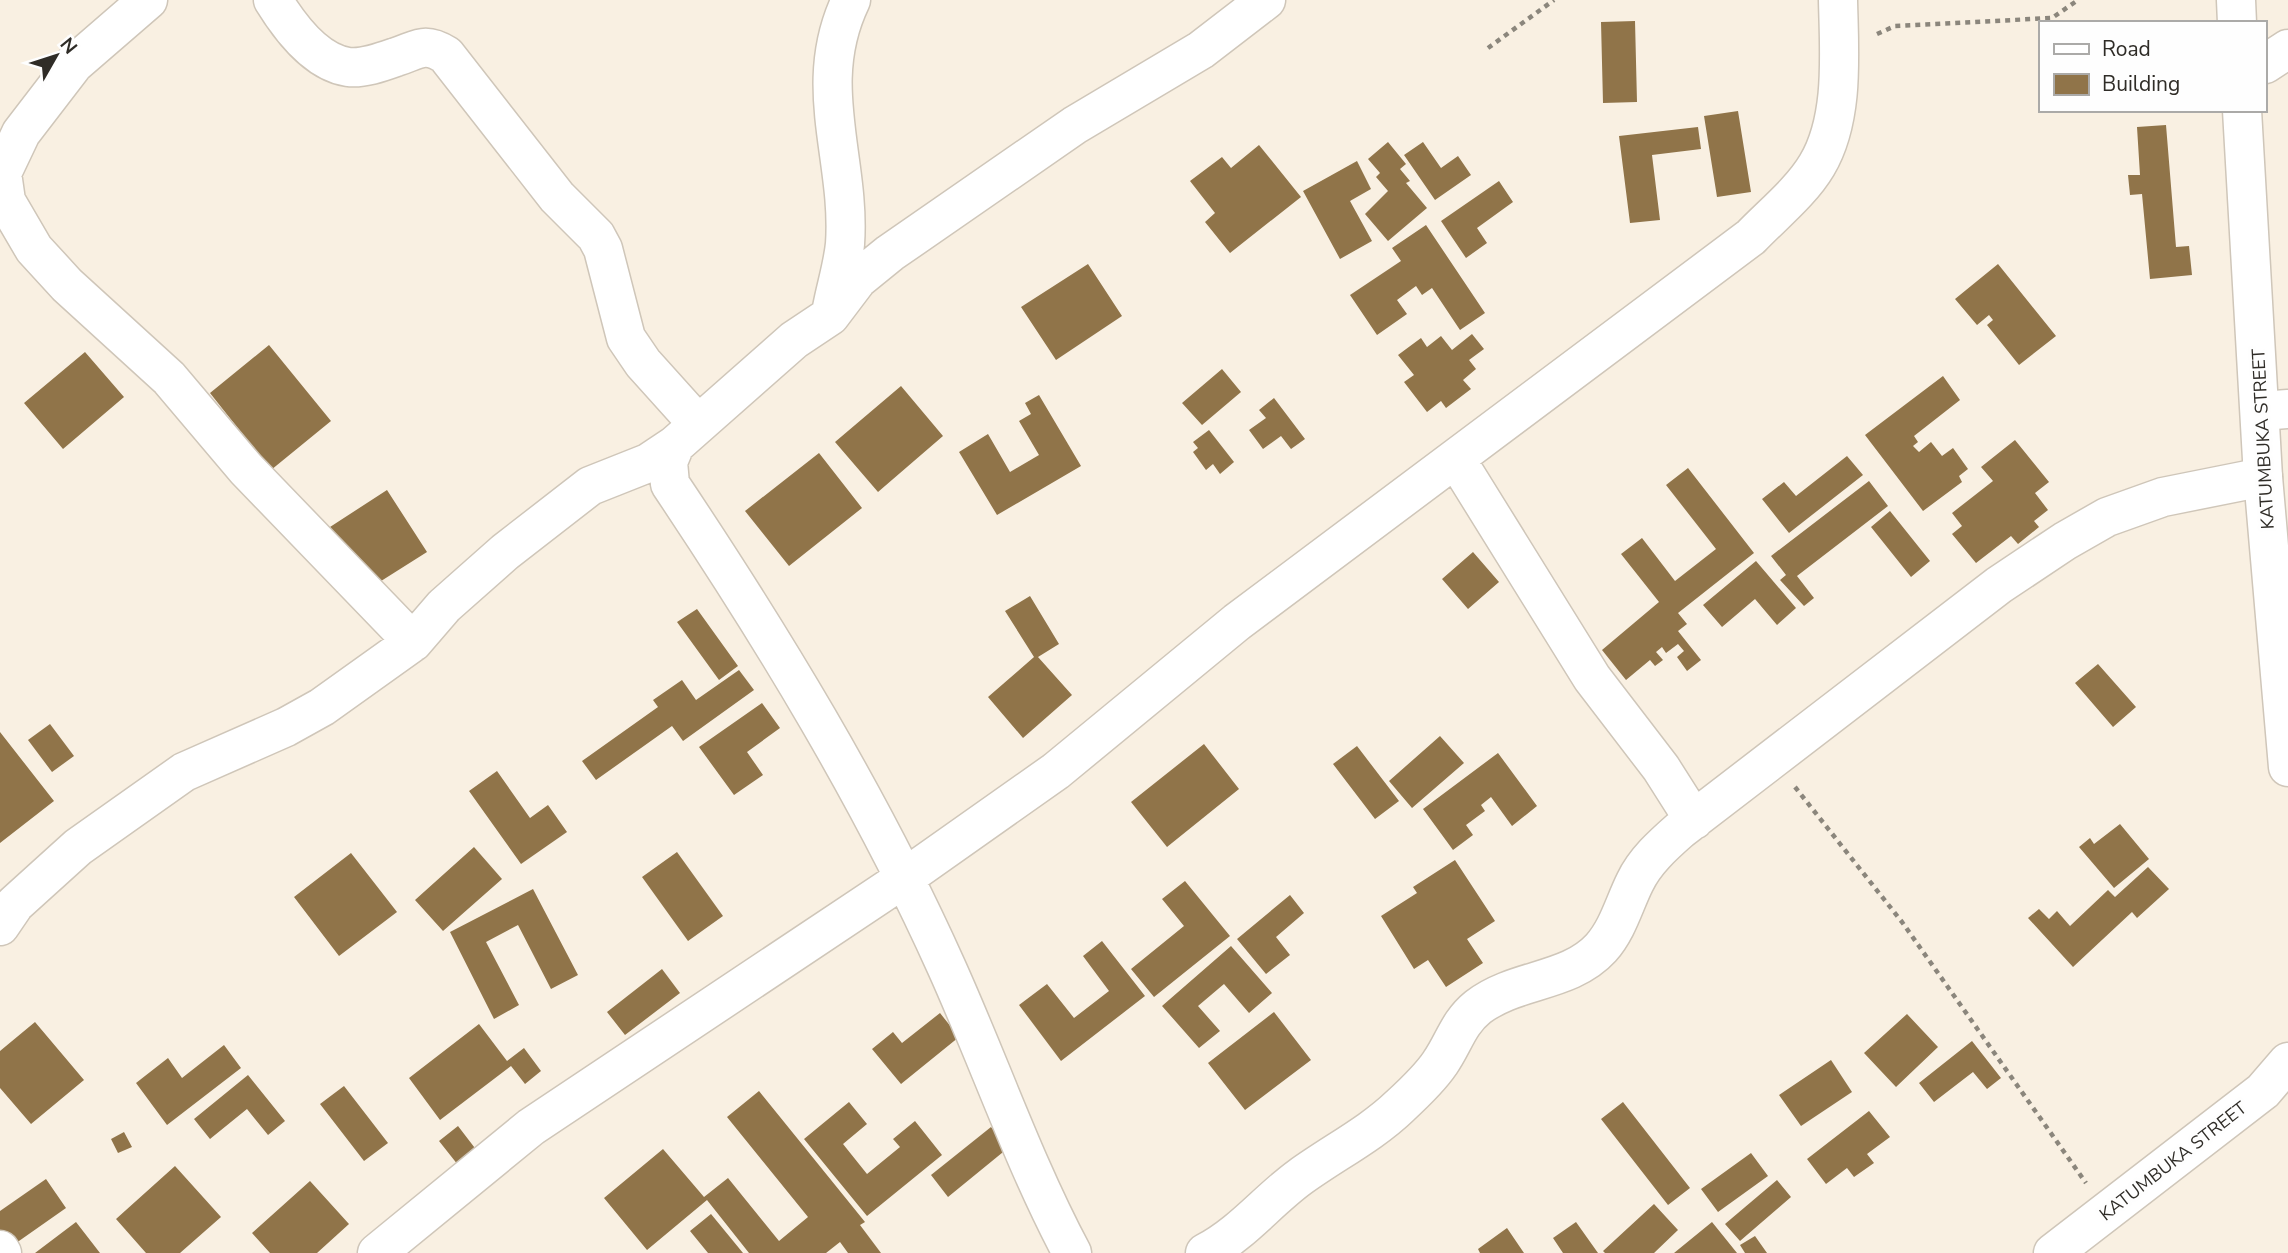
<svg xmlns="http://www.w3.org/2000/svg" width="2288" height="1253" font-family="'Nunito Sans',sans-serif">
  <rect width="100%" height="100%" fill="#f9f0e2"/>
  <!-- building -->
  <path fill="#907449" d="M1635,21L1637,102L1603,103L1601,22Z
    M1738,111L1751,192L1717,197L1704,116Z
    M2166,125L2176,247L2189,246L2192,275L2150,279L2142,194L2130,195L2128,175H2140L2137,127Z
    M1698,127L1701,149L1652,155L1660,220L1630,223L1619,136Z
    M1388,142L1406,164L1400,169L1410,181L1406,183L1427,208L1388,241L1365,214L1388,191L1376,177L1380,173L1368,159Z
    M1423,142L1441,168L1458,156L1471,175L1435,200L1404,155Z
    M1259,145L1301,197L1230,253L1205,222L1215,213L1190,181L1222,157L1231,168Z
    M1357,161L1371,189L1350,201L1372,241L1340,259L1303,191Z
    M1499,181L1513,202L1477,228L1487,243L1466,258L1441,221Z
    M1426,225L1485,313L1460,330L1432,288L1422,295L1416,286L1397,300L1407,314L1377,335L1350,295L1401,261L1392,248Z
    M1088,264L1122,316L1056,360L1021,307Z
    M1998,264L2056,336L2019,365L1987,325L1993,320L1989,315L1977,325L1955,299Z
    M1472,334L1484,349L1469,360L1476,369L1463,380L1471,389L1446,408L1441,401L1427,412L1404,382L1414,375L1398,355L1421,338L1427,347L1441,336L1452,350Z
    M269,345L331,421L271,470L210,393Z
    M85,352L124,397L63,449L24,403Z
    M1222,369L1241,392L1202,425L1182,403Z
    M1943,376L1960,400L1914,436L1918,442L1913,446L1919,452L1931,442L1942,456L1953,448L1968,469L1959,476L1962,482L1923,511L1865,435Z
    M901,386L943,436L878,492L835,442Z
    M1039,395L1081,466L997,515L959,452L988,434L1010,472L1039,455L1019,421L1031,414L1025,403Z
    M1274,398L1305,439L1291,449L1281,436L1263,449L1249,430L1266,418L1259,410Z
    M1209,430L1234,462L1220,474L1213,464L1206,470L1193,452L1198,448L1193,442Z
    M2015,440L2049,482L2035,493L2048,510L2034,521L2039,527L2018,544L2011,536L1976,563L1952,534L1962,526L1952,513L1993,481L1981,467Z
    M819,453L862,508L789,566L745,511Z
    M1847,456L1863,475L1789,533L1762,499L1784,482L1796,496Z
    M1688,468L1754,553L1678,613L1687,624L1678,631L1701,660L1687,671L1677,657L1684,651L1678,644L1666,653L1662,647L1656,652L1663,660L1655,666L1650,660L1626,680L1602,650L1659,602L1621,554L1642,538L1675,581L1716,549L1666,485Z
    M1869,481L1888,506L1797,576L1814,598L1804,606L1780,580L1786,575L1771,556Z
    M387,490L427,552L370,588L330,527Z
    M1890,511L1930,561L1911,577L1871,527Z
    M1473,552L1499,582L1468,609L1442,579Z
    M1756,561L1796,608L1777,625L1755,599L1722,627L1703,605Z
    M1030,596L1059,644L1038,657L1072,695L1023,738L988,697L1034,657L1005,611Z
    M697,609L738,666L719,680L677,622Z
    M2098,664L2136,707L2113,727L2075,683Z
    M739,670L754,690L683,741L672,726L596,780L582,761L658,707L653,700L682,680L696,700Z
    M762,703L780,728L747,752L763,775L734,795L699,747Z
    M50,724L74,756L52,772L28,740Z
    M0,732L54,801L0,843Z
    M1440,736L1464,763L1412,808L1389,781Z
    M1204,744L1239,789L1167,847L1131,802Z
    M1357,746L1399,801L1375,819L1333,764Z
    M1498,753L1537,806L1512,826L1491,797L1481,805L1485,811L1466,825L1473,835L1453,850L1423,809Z
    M497,771L530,818L548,805L567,832L521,864L469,791Z
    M2120,824L2149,859L2114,888L2079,847L2090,838L2094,844Z
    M474,847L502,879L443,931L415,900Z
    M677,852L723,916L688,941L642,877Z
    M351,853L397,912L339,956L294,897Z
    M1455,860L1495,921L1467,939L1483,963L1446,987L1428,960L1414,969L1381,916L1417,893L1413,887Z
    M2148,867L2169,889L2137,918L2132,912L2073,967L2028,918L2039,909L2049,919L2057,911L2070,926L2108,890L2115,897Z
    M1185,881L1230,936L1154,997L1131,969L1184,926L1162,899Z
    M533,889L578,975L551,989L518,925L486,942L519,1005L494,1019L450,932Z
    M1290,895L1304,913L1276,937L1290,955L1266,974L1237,939Z
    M1102,941L1145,996L1061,1061L1019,1005L1047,984L1074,1018L1109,991L1083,956Z
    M1231,946L1272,993L1249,1013L1224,984L1198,1006L1220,1031L1199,1048L1162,1006Z
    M662,969L680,993L625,1035L607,1012Z
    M1274,1012L1311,1060L1245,1110L1208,1063Z
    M940,1013L959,1037L901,1084L872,1049L893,1032L902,1043Z
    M1907,1014L1938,1047L1896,1087L1864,1053Z
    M35,1022L84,1080L31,1124L0,1088V1051Z
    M479,1024L507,1061L524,1048L541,1071L525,1084L511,1066L440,1120L409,1078Z
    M1972,1041L2001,1078L1987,1089L1973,1072L1934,1102L1919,1083Z
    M224,1045L241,1068L167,1125L136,1083L168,1058L182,1078Z
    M1831,1060L1852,1092L1801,1126L1779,1095Z
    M248,1075L285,1121L268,1135L247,1109L210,1139L194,1119Z
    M344,1086L388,1143L364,1161L320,1104Z
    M759,1091L865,1222L860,1225L881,1253H848L840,1242L826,1253H749L707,1200L647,1250L604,1198L663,1149L704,1197L728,1178L779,1241L808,1217L727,1117Z
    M849,1102L867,1124L843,1144L867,1174L900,1147L893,1139L915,1121L942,1155L867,1216L804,1139Z
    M1623,1102L1690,1188L1668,1205L1601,1119Z
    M1869,1111L1890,1137L1867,1154L1874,1163L1854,1177L1847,1168L1826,1184L1807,1159Z
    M458,1126L481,1156L462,1170L439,1141Z
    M991,1127L1008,1148L948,1197L931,1175Z
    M124,1132L132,1147L118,1153L111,1139Z
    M1751,1153L1768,1176L1718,1212L1701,1189Z
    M175,1166L221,1217L180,1253H146L116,1219Z
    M46,1179L66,1208L9,1248L0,1235V1211Z
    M1777,1180L1791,1197L1740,1241L1725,1224Z
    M310,1181L349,1224L317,1253H270L252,1233Z
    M1654,1204L1678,1230L1654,1253H1605L1603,1251Z
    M711,1214L743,1253H708L690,1231Z
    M76,1222L100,1253H35Z
    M1576,1222L1598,1253H1563L1553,1238Z
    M1712,1222L1737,1253H1674Z
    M1507,1228L1524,1253H1480L1478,1249Z
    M1755,1236L1767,1253H1745L1740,1245Z"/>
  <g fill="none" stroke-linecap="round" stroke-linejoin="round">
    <defs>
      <path id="minor" d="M148,0L74,64L21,133L2,173L6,201L34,249L67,285L169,378L246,469L413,642
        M273,0C289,26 315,62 348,67C363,69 382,62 396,57C418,50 424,41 446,55L557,197L596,236L603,249L626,338L643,363L697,423
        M2265,64L2288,49
        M832,308C836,287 843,265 845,244C851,159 810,85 851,0
        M2261,411L2288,409
        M1456,459L1592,678L1661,768L1694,820
        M0,926L15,904L78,847L184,772L286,727L322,707L413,642L444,606L505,552L590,486L648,463L675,445
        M0,1250L2,1253
        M377,1253L531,1127L903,879L1056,771L1237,622L1751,237C1772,215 1801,192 1817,165C1845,118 1839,52 1838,0
        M1072,1253C1023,1161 989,1061 946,966C870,797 773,638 670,484L668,462L675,445L794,340L830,316L858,279L890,253L1075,125L1201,50L1266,0
        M1205,1253C1242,1234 1267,1201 1300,1177C1333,1153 1371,1134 1400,1106C1413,1094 1430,1078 1440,1063C1454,1043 1458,1023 1478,1007C1516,978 1569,983 1601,948C1618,929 1624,904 1635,882C1645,861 1663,845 1680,830L1999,585L2065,541L2107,517L2163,497L2263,477"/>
      <path id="major" d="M2236,0L2237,23
        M2242,110L2263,477L2288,767
        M2053,1253L2263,1091L2288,1062"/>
    </defs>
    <!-- minor casing -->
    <use href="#minor" stroke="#cfc6b9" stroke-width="41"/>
    <!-- major casing -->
    <use href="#major" stroke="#cfc6b9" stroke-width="41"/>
    <!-- path -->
    <path stroke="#8b867c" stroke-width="4.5" stroke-dasharray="5 5" stroke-linecap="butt" d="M1877,34L1895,26L2052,18L2078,0
      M1488,48L1554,0
      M1795,787L1902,922L2086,1183"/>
    <!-- minor -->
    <use href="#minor" stroke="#fff" stroke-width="38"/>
    <!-- major -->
    <use href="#major" stroke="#fff" stroke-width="38"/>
  </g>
  <g text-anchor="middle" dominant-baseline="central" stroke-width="7" stroke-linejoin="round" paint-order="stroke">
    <!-- street labels -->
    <g font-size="18" fill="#2f2c27" stroke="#fefefe">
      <text transform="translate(2263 439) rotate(-93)">KATUMBUKA STREET</text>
      <text transform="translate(2173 1161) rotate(-38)">KATUMBUKA STREET</text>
    </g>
  </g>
  <!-- legend -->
  <rect x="2039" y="21" width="228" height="91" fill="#fefefe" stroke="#abaaa8" stroke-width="2"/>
  <rect x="2054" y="44" width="35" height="10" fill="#ffffff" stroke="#abaaa8" stroke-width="2"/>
  <text x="2102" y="56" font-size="21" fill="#2f2c27">Road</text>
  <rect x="2054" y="74" width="35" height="21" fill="#907449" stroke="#abaaa8" stroke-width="2"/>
  <text x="2102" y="91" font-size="21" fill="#2f2c27">Building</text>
  <!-- north arrow -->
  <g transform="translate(56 56) rotate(51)" stroke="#fefefe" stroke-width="5" paint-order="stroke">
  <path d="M0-5L12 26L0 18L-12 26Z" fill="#2f2c27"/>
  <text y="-10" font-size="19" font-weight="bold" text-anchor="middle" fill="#2f2c27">N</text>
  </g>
</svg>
